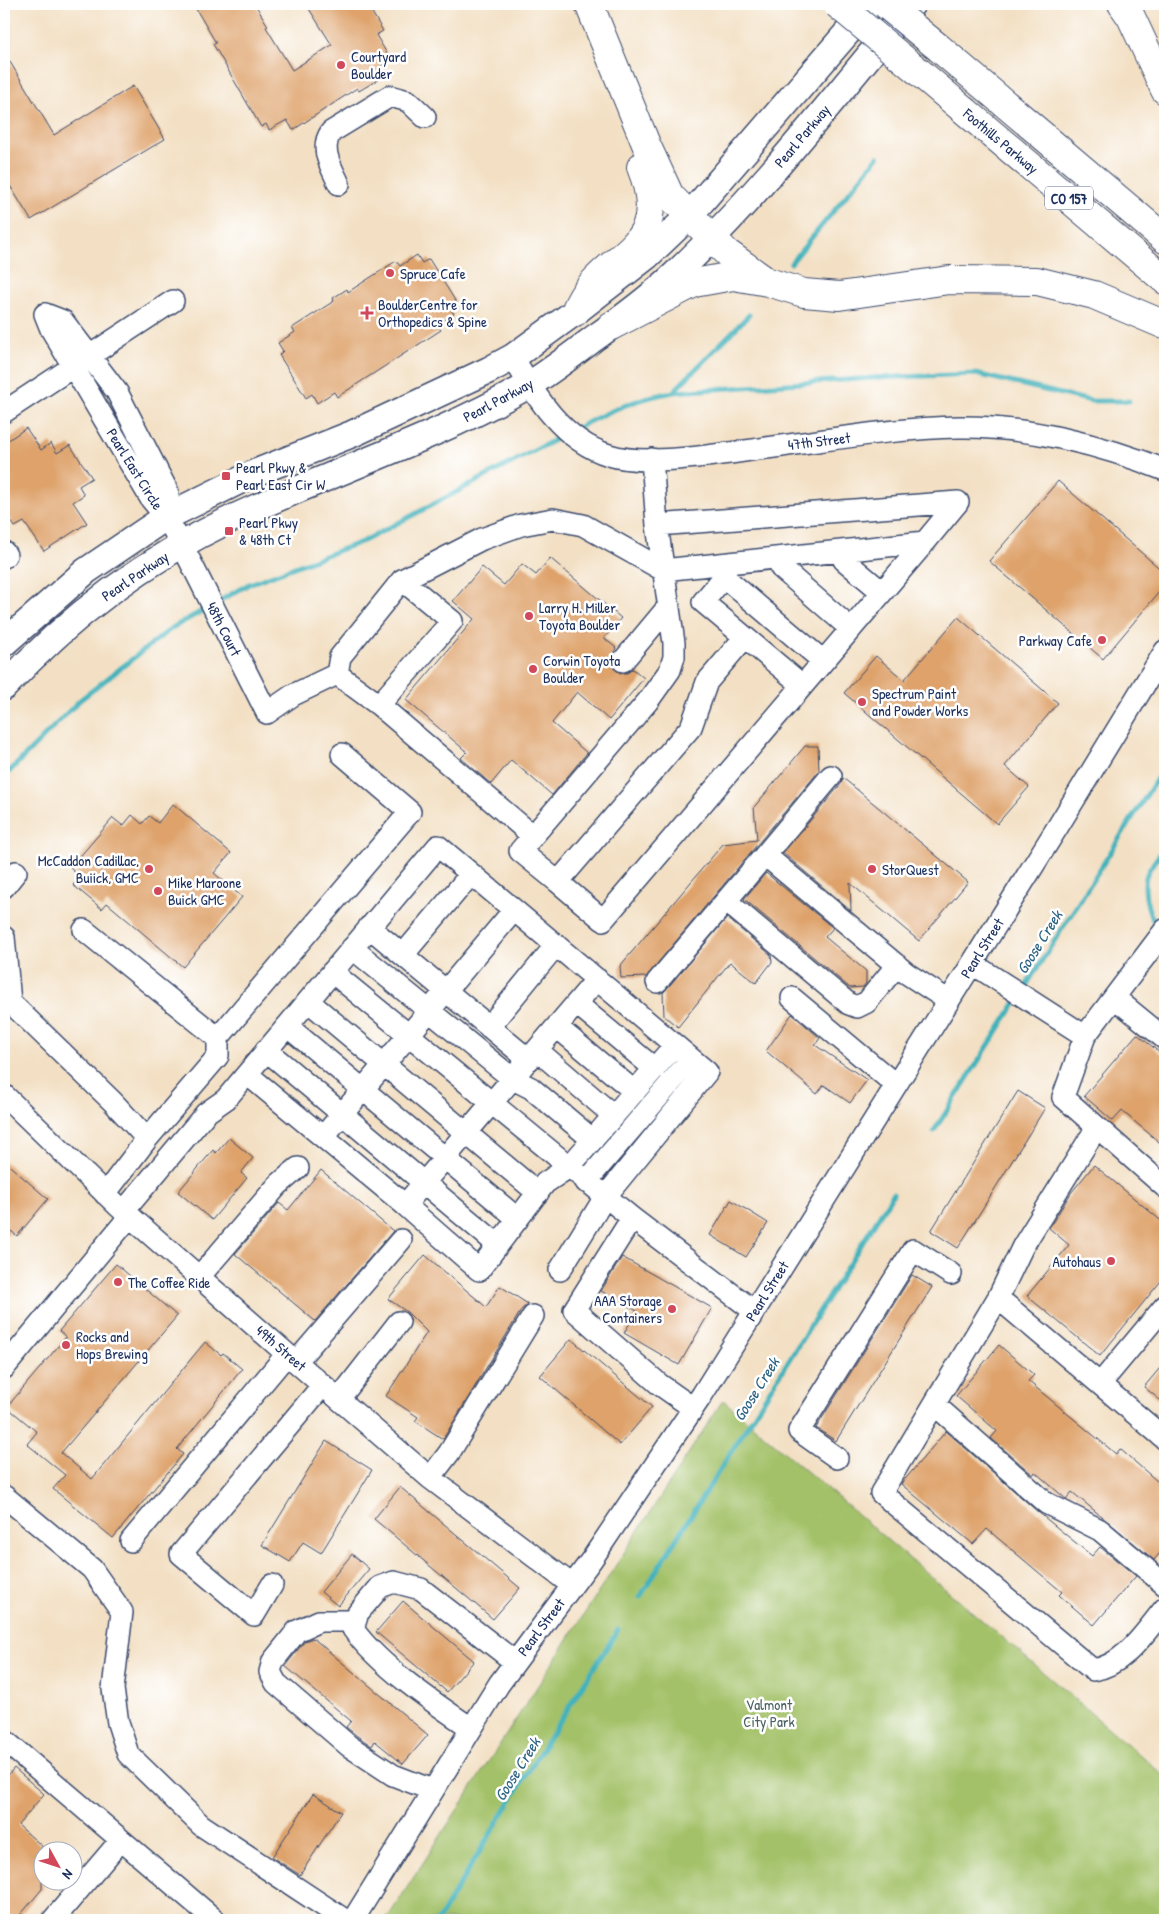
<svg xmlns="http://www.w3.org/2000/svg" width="1169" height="1924" font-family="'Patrick Hand',sans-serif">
  <rect width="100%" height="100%" fill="#fff"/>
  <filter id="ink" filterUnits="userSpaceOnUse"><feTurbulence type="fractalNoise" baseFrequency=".02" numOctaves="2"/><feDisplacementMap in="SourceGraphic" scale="10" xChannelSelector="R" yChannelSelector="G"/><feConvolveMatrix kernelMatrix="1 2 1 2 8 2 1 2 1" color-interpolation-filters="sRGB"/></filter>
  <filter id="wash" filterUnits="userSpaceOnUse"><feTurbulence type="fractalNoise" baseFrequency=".0096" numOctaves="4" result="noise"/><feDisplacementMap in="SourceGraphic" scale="20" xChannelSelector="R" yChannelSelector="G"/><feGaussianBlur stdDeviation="1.12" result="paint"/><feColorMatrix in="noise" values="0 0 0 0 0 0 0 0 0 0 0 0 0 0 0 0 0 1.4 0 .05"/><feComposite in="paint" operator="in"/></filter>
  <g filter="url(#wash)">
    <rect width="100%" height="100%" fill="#f3e0c4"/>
    <!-- green -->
    <path fill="#a3c168" stroke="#5f7863" d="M723,1400L1165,1776V1920H386Z"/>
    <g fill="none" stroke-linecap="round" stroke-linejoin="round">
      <!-- stream -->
      <path stroke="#42b2bc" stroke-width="5" d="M791,263L878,157
        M674,391L749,315
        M573,430C609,411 634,399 674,392L873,378L976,374L1091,401H1129
        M216,603L249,584L364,541L564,435
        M4,777L80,700L172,628L209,607
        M1161,929C1148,920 1143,892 1146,877C1148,868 1160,855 1165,847
        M1024,989L1165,766
        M934,1131L1018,999
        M640,1597L893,1194
        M438,1920L539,1754L618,1630"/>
    </g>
    <g id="blocks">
      <!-- building -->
      <path fill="#dea26a" d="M193,4H255L268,26L266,27L292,70L332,45L306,4H367L383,31L376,35L389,57L385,60L387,63L379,67L384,76L359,91L357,88L293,130L287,120L269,130L266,124L261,127L213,44L216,43Z
        M4,52L54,135L133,86L165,139L31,220L4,176Z
        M417,255L422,263L429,259L456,302L449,306L454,314L437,325L441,330L337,397L334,392L317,403L312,394L306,398L279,355L283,351L278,343L295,332L292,328L334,301L333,298L347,289L348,292L396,261L400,266Z
        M26,428L41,450L51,443L57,453L70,445L92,478L79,486L84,495L73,502L87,523L44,551L24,522L15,527L4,510V443Z
        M1058,481L1165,573V585L1103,659L989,561Z
        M550,558L621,618L604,638L616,648L611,658V665L620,673H627L633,669L644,678L609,720L577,692L552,723L587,753L552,795L511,760L491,784L461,758L467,752L406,700L474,619L453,601L482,567L504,585L522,564L536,575Z
        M958,617L1058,703L1005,766L1029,787L997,824L844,693L876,656L904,680Z
        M805,746H818L819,771L646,977L621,978L620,966L723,844L757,840L754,807Z
        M843,778L968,882L919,941L850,883L851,911L783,853L841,784Z
        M173,804L231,853L214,873L242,897L183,967L107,903L102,909L73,885L80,877L70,868L113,818L123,826L132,815L142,824L149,816L158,823Z
        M766,873L833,928L825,937L866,971V983L863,987L850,988L744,899Z
        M727,918L771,955L772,962L756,983L730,962L678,1027L664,1016L663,993Z
        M792,1014L820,1038L815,1045L867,1080L850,1103L824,1085L817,1094L766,1051Z
        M1137,1034L1165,1057V1147L1122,1111L1113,1121L1084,1096Z
        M1018,1091L1045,1108L958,1248L931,1231Z
        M229,1138L253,1158L241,1173L247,1178L212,1220L178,1192L213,1150L216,1153Z
        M4,1161L48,1199L17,1236L11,1231L4,1240Z
        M1094,1165L1165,1224V1276L1100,1356L1027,1296L1069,1245L1049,1228L1071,1193Z
        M321,1170L393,1231L315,1321L235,1254L279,1203L288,1210Z
        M731,1200L768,1223L746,1257L710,1235Z
        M425,1255L486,1307L500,1286L528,1304L522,1309L443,1439L415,1421L418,1417L386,1396L427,1332L407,1312L388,1299Z
        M622,1257L712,1308L679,1365L624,1333L637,1311L601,1291Z
        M116,1264L177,1316L61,1453L92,1479L205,1342L221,1355L223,1353L242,1369L177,1449L183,1454L113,1538L53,1489L65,1475L27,1444L37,1432L7,1407L66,1337L59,1331Z
        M912,1275L932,1287L836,1441L816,1428Z
        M571,1339L652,1407L620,1445L540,1376Z
        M999,1345L1034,1375L1028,1381L1116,1454L1120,1449L1165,1488V1547L1154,1560L1072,1492L1066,1499L1035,1472L1033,1475L991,1438L997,1431L956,1396Z
        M1165,1362V1404L1144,1387Z
        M946,1431L1038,1512L1092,1556L1100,1547L1136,1576L1094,1625L1059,1595L1062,1592L987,1529L973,1544L901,1484Z
        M326,1441L372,1470L321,1553L303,1542L290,1562L262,1545Z
        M400,1487L520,1588L493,1619L374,1519Z
        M352,1554L369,1569L338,1606L321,1592Z
        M403,1601L474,1661L447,1692L376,1632Z
        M313,1638L428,1735L403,1764L375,1741L372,1746L357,1736L346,1727L351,1721L285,1666L305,1641Z
        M14,1768L44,1794L18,1825L42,1846V1889L16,1920H4V1780Z
        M313,1794L341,1812L300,1875L272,1857Z"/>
    </g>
  </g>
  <g filter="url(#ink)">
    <use href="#blocks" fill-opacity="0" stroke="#3b4a6d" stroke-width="1"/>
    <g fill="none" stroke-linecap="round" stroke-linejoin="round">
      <defs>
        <path id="minor" d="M339,184C332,168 319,149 331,132L390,96L408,101L425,117
          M45,314L51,329L151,499L166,517L182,545L267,713L293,695L337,674
          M45,314L63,321L117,392L168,492L166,517
          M513,357C535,396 563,441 609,455C649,468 731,452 774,447C835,439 897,428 959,427C1027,426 1102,445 1165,470
          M4,412L173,301
          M844,551V560L882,592
          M4,552L6,555L4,557
          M780,558L781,568L851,629
          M722,565L724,577L823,661
          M724,577L703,602L802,685
          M745,637L707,682L691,727L558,882L603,920L925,542
          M623,661L668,607
          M337,674L340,657L402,580L482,539L521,525L553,519L583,525L663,570L925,542L958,502L657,525L652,459
          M337,674L379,705L452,621L402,580
          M379,705L533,836L648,701L670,670L674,657V643L657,525
          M831,776L765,855L906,973L949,1001
          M533,836L520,851L558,882
          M4,887L16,872
          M726,901L849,1004L857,1007L867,1002L897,965
          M369,927L529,1060
          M84,930L218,1038
          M1165,930L1085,1036L1063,1097L1165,1187
          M4,937L10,1002L113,1102L147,1139L218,1056V1038L410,812L342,754
          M352,948L513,1079L531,1088L593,1140
          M403,955L471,874
          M973,964L1085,1036
          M332,972L632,1218
          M657,982L765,855
          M792,998L896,1085
          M1115,998L1165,1039
          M308,1001L538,1193
          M577,1004L655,1069
          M287,1026L518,1219
          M489,1027L556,945
          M557,1027L635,1092
          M266,1050L498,1245
          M537,1050L614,1116
          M247,1074L405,1205L597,979
          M4,1095L117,1205L296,1362L430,1478L572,1585
          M1097,1127L1023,1246L998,1298L881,1493L1093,1670C1125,1665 1145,1632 1165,1608
          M323,1137L514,910
          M586,1182L691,1059
          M105,1194L147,1139
          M405,1205L479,1270L545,1183L569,1167L675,1045
          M124,1211L206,1113L226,1099L438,846L707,1072L605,1197L560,1270
          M199,1277L278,1185L298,1168
          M998,1298L1165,1439
          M296,1362L401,1240
          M4,1368L130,1216
          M1100,1384L1165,1306
          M339,1399L399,1322
          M935,1405L1046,1503L1100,1530L1165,1585
          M693,1408L659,1384L574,1310L632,1218L754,1311
          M837,1458L799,1431L913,1250L951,1274
          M430,1478L449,1453L533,1316
          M4,1496L92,1569L122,1612L113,1689L118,1723L128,1754L201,1825L345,1920
          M131,1541L287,1354
          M272,1585L254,1615L181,1554L323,1385
          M355,1621H319L297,1631L273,1661L270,1672L276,1683L349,1746L393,1775L432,1790
          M471,1728C434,1703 378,1665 353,1629L358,1613L380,1587L394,1582L421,1589L515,1662
          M4,1740L215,1920
          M53,1920L121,1840
          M353,1920L499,1684L592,1559L702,1395L1057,828L1165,651"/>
        <path id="major" d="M4,643L86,571L166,517L257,472L352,434L489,370L513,357L575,312L647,256L689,216L872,4
          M4,687C68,618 145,560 231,519C329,473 432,440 527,386C550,372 572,355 593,339C620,320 647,300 671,278C760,195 834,97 912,4"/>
        <path id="highway" d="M589,4L646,144L670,196L727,253L763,279
          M1122,4L1131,17L1165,90
          M939,48L1165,239
          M919,72L1165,280
          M575,312C599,249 676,255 641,167
          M611,326L694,283L733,276L768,282L804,293L839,296L949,280L1037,281L1094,295L1165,325"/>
      </defs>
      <!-- minor casing -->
      <use href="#minor" stroke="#3b4a6d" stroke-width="24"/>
      <!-- major casing -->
      <use href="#major" stroke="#3b4a6d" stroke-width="29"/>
      <!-- highway casing -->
      <use href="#highway" stroke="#3b4a6d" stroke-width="30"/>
      <!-- minor -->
      <use href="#minor" stroke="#fff" stroke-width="21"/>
      <!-- major -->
      <use href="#major" stroke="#fff" stroke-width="26"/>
      <!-- highway -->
      <use href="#highway" stroke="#fff" stroke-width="28"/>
      <defs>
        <path id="highway-bridge" d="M837,4L919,72
          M885,4L939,48"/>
      </defs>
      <!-- highway-bridge casing -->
      <use href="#highway-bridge" stroke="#3b4a6d" stroke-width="30" stroke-linecap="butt"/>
      <!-- highway-bridge -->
      <use href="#highway-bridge" stroke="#fff" stroke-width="28"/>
    </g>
  </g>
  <!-- markers -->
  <g fill="#d1495b" stroke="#fff" stroke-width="2">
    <circle cx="341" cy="65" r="5"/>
    <circle cx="390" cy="273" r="5"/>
    <path d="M364.5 305.5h5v5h5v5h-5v5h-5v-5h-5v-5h5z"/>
    <rect x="221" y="471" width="10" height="10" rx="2.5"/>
    <rect x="224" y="526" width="10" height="10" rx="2.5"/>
    <circle cx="529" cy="616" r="5"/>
    <circle cx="1102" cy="640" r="5"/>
    <circle cx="533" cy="669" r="5"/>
    <circle cx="862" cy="702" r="5"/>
    <circle cx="149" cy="869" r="5"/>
    <circle cx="872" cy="869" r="5"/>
    <circle cx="158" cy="891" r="5"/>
    <circle cx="1111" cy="1261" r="5"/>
    <circle cx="118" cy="1282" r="5"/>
    <circle cx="672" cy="1309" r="5"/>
    <circle cx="66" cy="1345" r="5"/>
  </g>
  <g text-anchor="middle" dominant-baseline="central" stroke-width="5" stroke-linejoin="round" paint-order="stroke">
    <!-- shield labels -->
    <rect fill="#fff" stroke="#5f6d8e" stroke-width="1" x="1045" y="186.5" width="48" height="23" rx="4"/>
    <g font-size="14" font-weight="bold" fill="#1b2f5e">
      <text x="1069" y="198">CO 157</text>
    </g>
    <!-- poi labels -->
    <g font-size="15" fill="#1b2f5e" stroke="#fff" text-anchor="start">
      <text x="351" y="56">Courtyard<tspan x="351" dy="17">Boulder</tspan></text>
      <text x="400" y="273">Spruce Cafe</text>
      <text x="378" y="304">BoulderCentre for<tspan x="378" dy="17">Orthopedics &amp; Spine</tspan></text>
      <text x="236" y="467">Pearl Pkwy &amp;<tspan x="236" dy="17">Pearl East Cir W</tspan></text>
      <text x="239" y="522">Pearl Pkwy<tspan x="239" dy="17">&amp; 48th Ct</tspan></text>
      <text x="539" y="607">Larry H. Miller<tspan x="539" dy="17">Toyota Boulder</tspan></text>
      <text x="1092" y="640" text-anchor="end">Parkway Cafe</text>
      <text x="543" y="660">Corwin Toyota<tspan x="543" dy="17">Boulder</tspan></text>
      <text x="872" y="693">Spectrum Paint<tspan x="872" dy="17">and Powder Works</tspan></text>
      <text x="139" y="860" text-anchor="end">McCaddon Cadillac,<tspan x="139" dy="17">Buiick, GMC</tspan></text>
      <text x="882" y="869">StorQuest</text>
      <text x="168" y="882">Mike Maroone<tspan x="168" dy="17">Buick GMC</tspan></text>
      <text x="1101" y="1261" text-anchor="end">Autohaus</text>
      <text x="128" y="1282">The Coffee Ride</text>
      <text x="662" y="1300" text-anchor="end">AAA Storage<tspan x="662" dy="17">Containers</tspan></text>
      <text x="76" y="1336">Rocks and<tspan x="76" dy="17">Hops Brewing</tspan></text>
    </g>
    <!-- street labels -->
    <g font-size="15" fill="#1b2f5e" stroke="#fff">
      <text transform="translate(802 136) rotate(-50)">Pearl Parkway</text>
      <text transform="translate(1001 141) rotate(40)">Foothills Parkway</text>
      <text transform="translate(498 400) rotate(-28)">Pearl Parkway</text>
      <text transform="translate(819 441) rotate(-7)">47th Street</text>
      <text transform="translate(135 469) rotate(58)">Pearl East Circle</text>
      <text transform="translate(135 576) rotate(-34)">Pearl Parkway</text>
      <text transform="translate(224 629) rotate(63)">48th Court</text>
      <text transform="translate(982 948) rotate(-58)">Pearl Street</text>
      <text transform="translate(767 1291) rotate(-58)">Pearl Street</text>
      <text transform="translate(281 1348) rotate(41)">49th Street</text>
      <text transform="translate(541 1627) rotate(-53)">Pearl Street</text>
    </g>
    <!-- park labels -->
    <g font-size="15" fill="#4b6262" stroke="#fff">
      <text x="769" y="1704">Valmont<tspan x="769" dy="17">City Park</tspan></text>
    </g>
    <!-- water labels -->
    <g font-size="16" font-style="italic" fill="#2b6384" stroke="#fff">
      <text transform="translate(1039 942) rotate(-58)">Goose Creek</text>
      <text transform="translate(756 1389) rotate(-58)">Goose Creek</text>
      <text transform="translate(517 1769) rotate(-58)">Goose Creek</text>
    </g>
  </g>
  <!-- margin -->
  <rect width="1169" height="1924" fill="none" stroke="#fff" stroke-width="20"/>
  <!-- north arrow -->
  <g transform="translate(58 1866) rotate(130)"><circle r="24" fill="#ffffff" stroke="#a4acbf"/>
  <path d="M0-4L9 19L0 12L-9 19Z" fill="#d1495b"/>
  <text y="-8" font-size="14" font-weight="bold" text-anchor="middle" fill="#1b2f5e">N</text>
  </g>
</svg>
